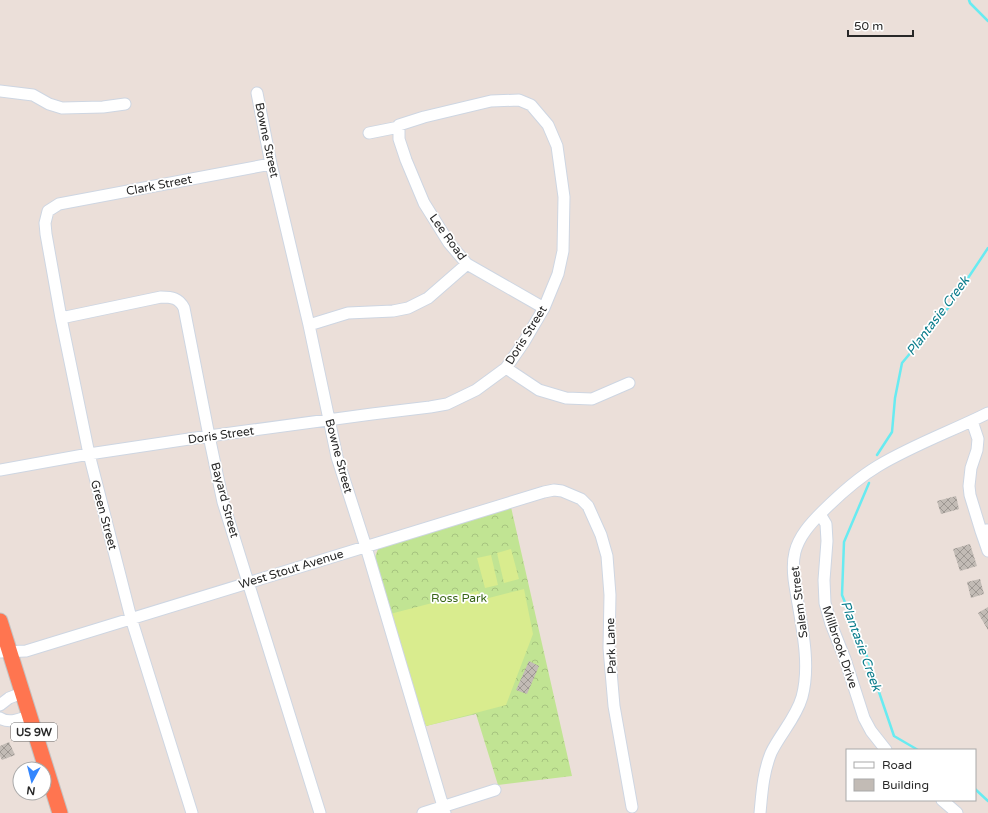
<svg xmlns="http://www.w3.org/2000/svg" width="988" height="813" font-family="'Varela Round',sans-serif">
  <defs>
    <pattern id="forest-crowns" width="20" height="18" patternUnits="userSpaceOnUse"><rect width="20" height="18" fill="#c1e493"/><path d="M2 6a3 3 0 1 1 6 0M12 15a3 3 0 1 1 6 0" fill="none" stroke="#a6c47f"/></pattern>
    <pattern id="building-cross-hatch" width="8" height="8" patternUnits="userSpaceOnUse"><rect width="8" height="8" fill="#c2bbb5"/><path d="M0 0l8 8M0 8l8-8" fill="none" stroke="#9e9893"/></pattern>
  </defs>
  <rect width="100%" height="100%" fill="#ebdfd9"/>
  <!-- forest -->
  <path fill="url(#forest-crowns)" d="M511,507L572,776L498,785L476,714L426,726L374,560L378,549Z"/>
  <!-- pitch -->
  <path fill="#d9ec8e" d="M511,549L519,579L504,583L497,553Z
    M491,555L498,585L485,588L477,558Z
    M524,589L533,634L506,705L426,726L390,614L478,591L481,600Z"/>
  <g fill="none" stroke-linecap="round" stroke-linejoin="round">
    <!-- stream -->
    <path stroke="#68ebf1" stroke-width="2.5" d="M969,0L970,3L988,21
      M877,455L892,432L895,398L902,363L948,308L988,248
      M869,483L844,542L842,595L866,654L894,736L918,750
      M975,789L988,801"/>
  </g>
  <!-- building -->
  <path fill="url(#building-cross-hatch)" d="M956,496L959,509L941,514L937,501Z
    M970,544L977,566L960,571L953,549Z
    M980,579L984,594L971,598L967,582Z
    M988,607V630L978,613Z
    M529,661L539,666L527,694L516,690Z
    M9,742L15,755L2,760L0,756V746Z"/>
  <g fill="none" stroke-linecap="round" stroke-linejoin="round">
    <defs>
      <path id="minor" d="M0,91L33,95L49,104L62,108L103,107L125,104
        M257,93L271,164L309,325L337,457L366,547L445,813
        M399,127V139L406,160L424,203L449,243L467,264L544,308
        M61,318L161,297C172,297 179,298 184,308L209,436L223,502L320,813
        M309,325L348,313L393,311L408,308L428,298L467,264
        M506,368L539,390L566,398L592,399L629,383
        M972,421L978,439L977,450L971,468L969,486L970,495L981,531
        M0,470L89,454L209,436L372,414L430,407L447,404L476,390L506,368L524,342L544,308L558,274L563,251L564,197L557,146L548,125L531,105L519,100L491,101L424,117L399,125V127L369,133
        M820,514L826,524L827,541L824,580L825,603L831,624L845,659L864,718L871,731L886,750
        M987,530L981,531L988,551
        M0,652L26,651L544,492L554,490L562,491L581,499L588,506L601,535L607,556L610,595L609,648L614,706L632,807
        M0,705L9,698L22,693
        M0,718C9,724 20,719 29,716
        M942,800L957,813
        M192,813L131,618L89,454L61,318L46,234L45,223L48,211L59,204L271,164
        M423,813L495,790
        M760,813C762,792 763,773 771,753C780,734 796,718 802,697C812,660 799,616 794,579C793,570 793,560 795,552C799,536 811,523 822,512C839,495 858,478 878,466C913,445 952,431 988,413"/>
      <path id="highway" d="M0,621L60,813"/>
    </defs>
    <!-- minor casing -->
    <use href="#minor" stroke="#ced6e2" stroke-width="13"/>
    <!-- highway casing -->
    <use href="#highway" stroke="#c3c3c3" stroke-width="17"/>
    <!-- minor -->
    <use href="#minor" stroke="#fff" stroke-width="11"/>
    <!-- highway -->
    <use href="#highway" stroke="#ff7550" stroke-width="15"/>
  </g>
  <g text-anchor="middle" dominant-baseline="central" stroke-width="3.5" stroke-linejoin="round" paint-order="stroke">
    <!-- shield labels -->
    <rect fill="#fff" stroke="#686868" stroke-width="1" x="11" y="723" width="46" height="18" rx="3"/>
    <g font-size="11" font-weight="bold" fill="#282828">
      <text x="34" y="732">US 9W</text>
    </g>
    <!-- street labels -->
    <g font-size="12" fill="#282828" stroke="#fff">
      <text transform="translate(267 140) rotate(78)">Bowne Street</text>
      <text transform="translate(159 185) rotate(-11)">Clark Street</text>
      <text transform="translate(448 237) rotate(54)">Lee Road</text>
      <text transform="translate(526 335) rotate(-58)">Doris Street</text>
      <text transform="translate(221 435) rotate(-8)">Doris Street</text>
      <text transform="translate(339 456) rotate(75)">Bowne Street</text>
      <text transform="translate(225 500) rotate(75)">Bayard Street</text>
      <text transform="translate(104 515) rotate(75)">Green Street</text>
      <text transform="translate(291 569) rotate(-17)">West Stout Avenue</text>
      <text transform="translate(799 602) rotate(-97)">Salem Street</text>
      <text transform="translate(611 646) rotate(-92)">Park Lane</text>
      <text transform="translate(840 647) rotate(71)">Millbrook Drive</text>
    </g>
    <!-- park labels -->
    <g font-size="12" fill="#396617" stroke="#fff">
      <text x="459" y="598">Ross Park</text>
    </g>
    <!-- water labels -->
    <g font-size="13" font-style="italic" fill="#0b7d8c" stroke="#fff">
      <text transform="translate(938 316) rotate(-53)">Plantasie Creek</text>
      <text transform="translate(861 646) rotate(70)">Plantasie Creek</text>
    </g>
  </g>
  <!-- legend -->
  <rect x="846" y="749" width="130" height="52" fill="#ffffff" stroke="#a9a9a9"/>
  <rect x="854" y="762" width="20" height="6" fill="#ffffff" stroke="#a9a9a9"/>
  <text x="882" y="769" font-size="12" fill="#282828">Road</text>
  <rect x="854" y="779" width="20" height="12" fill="#c2bbb5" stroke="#a9a9a9"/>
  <text x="882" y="789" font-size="12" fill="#282828">Building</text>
  <!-- north arrow -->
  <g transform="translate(32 781) rotate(187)"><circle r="19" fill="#ffffff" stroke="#a9a9a9"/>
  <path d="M0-3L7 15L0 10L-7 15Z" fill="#3386fe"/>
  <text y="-6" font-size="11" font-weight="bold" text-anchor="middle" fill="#282828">N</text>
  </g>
  <!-- scale -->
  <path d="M848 30v6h65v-6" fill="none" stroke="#282828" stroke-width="2"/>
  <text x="854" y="30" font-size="12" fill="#282828" stroke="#ffffff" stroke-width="3" paint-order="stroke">50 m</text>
</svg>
